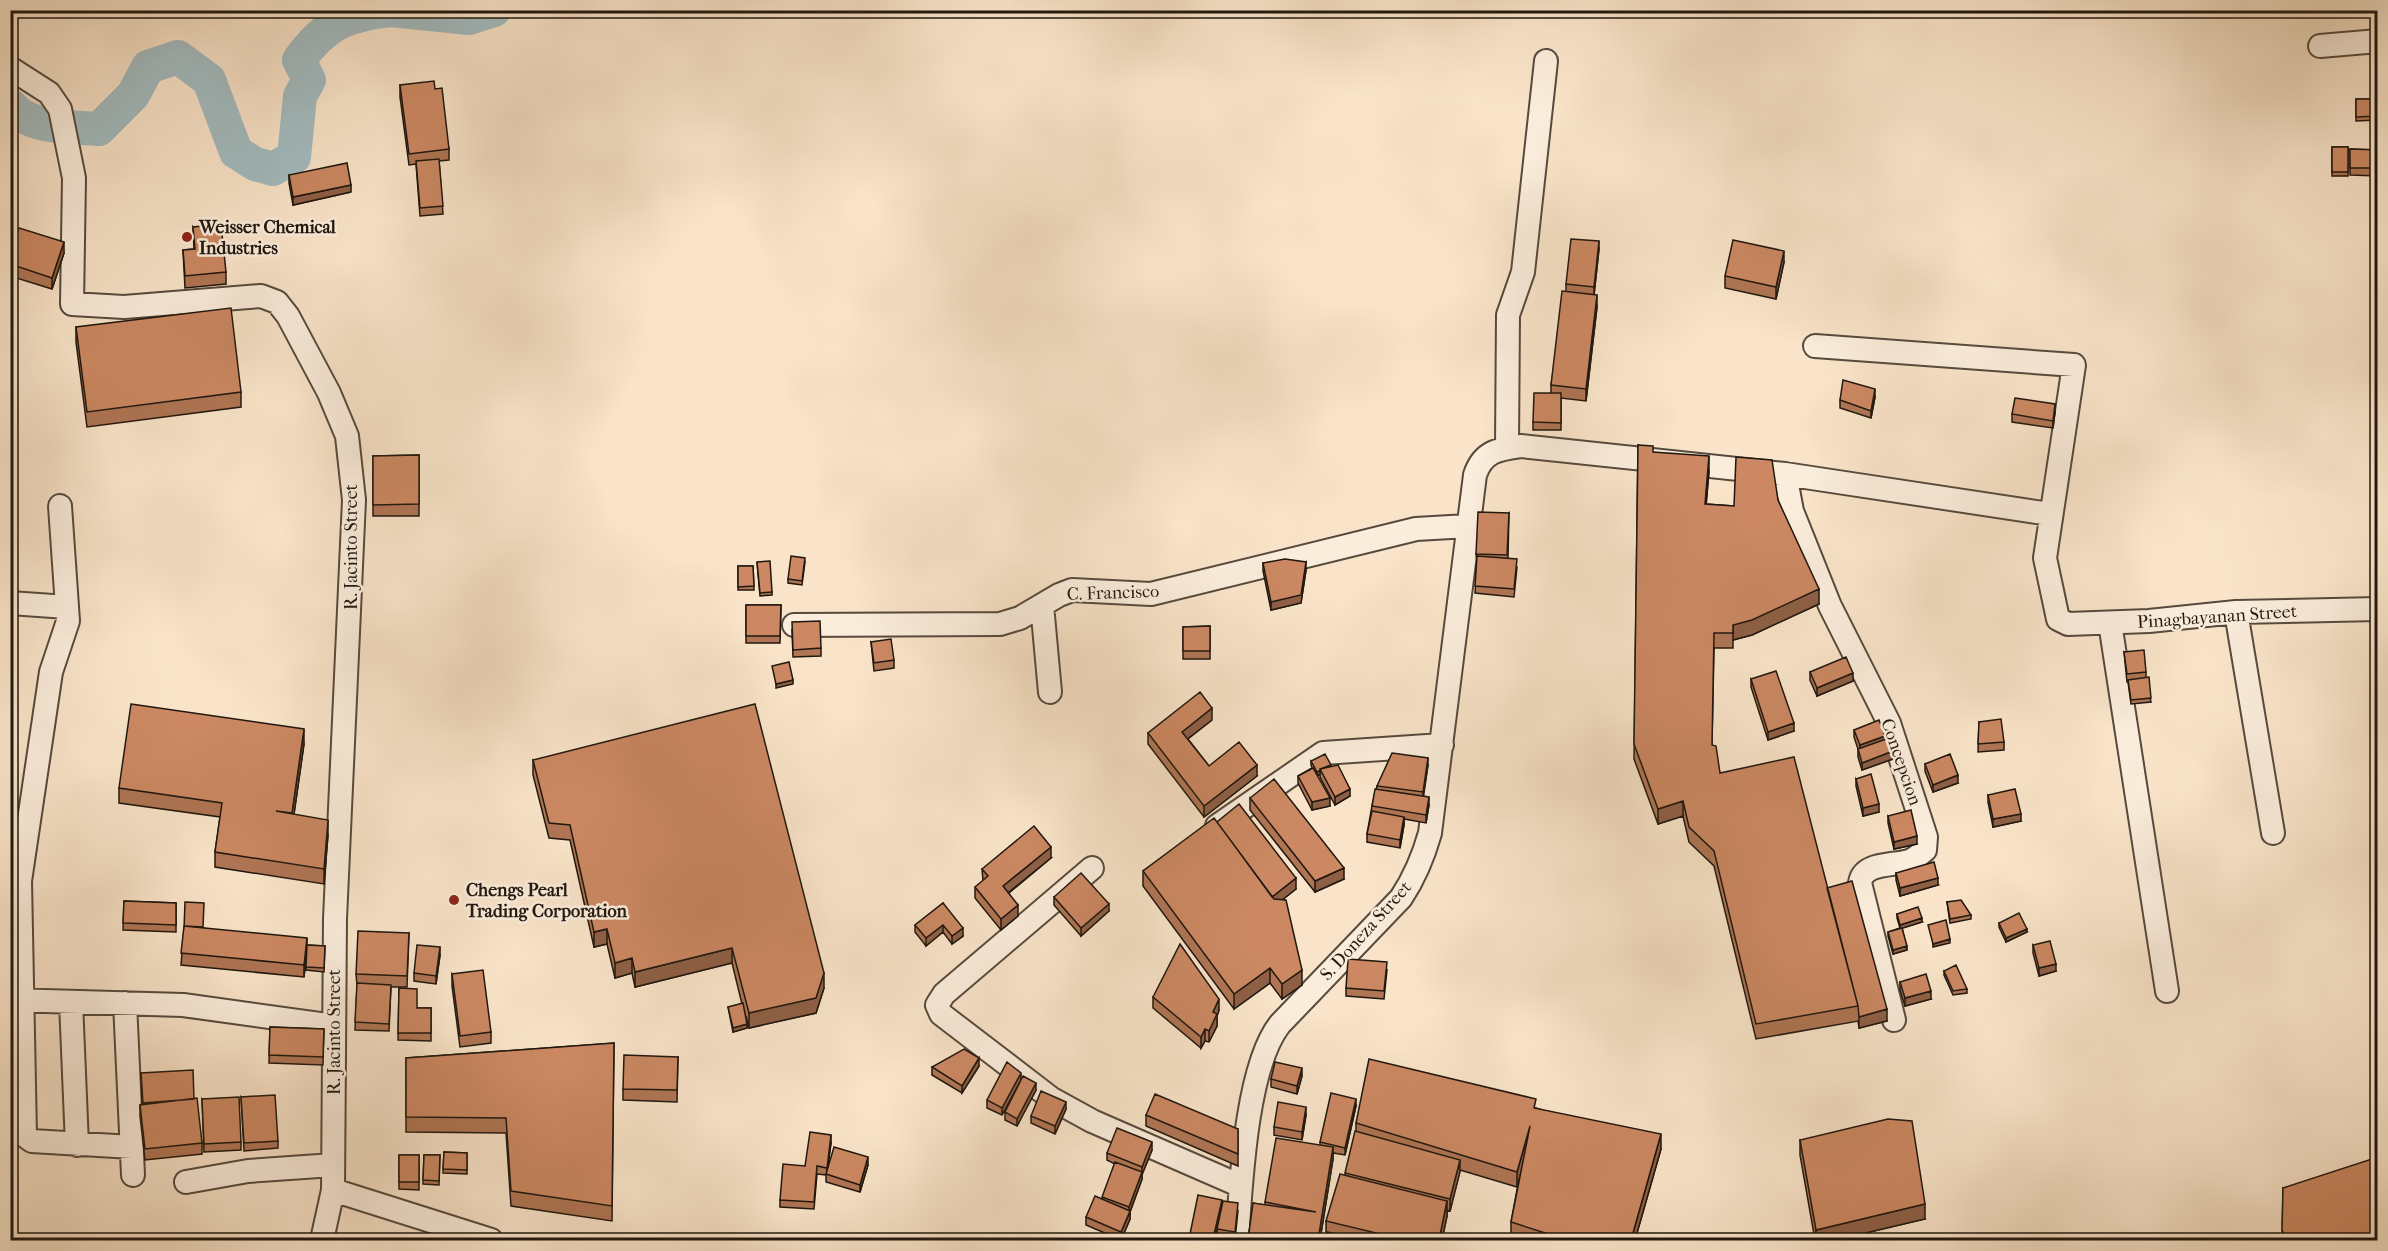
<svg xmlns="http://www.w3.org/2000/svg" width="2388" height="1251" font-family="'IM FELL French Canon',serif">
  <rect width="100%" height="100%" fill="#f9e4c9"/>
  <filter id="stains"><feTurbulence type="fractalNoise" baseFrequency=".00333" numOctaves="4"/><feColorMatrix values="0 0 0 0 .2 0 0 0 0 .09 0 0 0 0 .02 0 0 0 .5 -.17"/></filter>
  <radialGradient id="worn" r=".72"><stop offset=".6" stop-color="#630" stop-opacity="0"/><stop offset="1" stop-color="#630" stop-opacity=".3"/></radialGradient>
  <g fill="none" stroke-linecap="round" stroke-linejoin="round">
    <!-- river -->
    <path stroke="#a3bcc1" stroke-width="34" d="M391,10L469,18L494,10
      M10,105C29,129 71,127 99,129L133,95L148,67L178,57L209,80L236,152L255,164L273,169L294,157L300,96L309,80L299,60C325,24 346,15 390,10"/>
    <defs>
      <path id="minor" d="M2320,46L2378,41
        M10,68L49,93L60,109L74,178L72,304L124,307L261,296L277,302L288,316L329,393L347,436L354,500L335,919L333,1190L322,1240
        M1815,346L2074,365L2045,558L2058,619L2068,624L2149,621L2236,612L2378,609
        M1507,447L1508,315L1523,272L1546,61
        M1785,474L1792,511L1830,606L1889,723L1926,837L1925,850C1920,854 1915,859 1909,861C1892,866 1863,862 1860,883L1894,1020
        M60,506L68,621L51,672L20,881L25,1136L32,1141L132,1147
        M10,603L67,607
        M1042,605L1050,692
        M2236,612L2273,833
        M2110,623L2167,991
        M794,625L1000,624L1020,618L1059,595L1072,590L1151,594L1416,529L1468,526
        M1217,826L1323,753L1442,745
        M1092,868L944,994L937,1005L941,1014L1052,1099L1092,1121L1241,1186
        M10,1000L183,1005L334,1026
        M71,1002L77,1145
        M125,1003L133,1175
        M186,1182L248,1171L333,1165
        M333,1190L491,1240
        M1237,1240C1241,1184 1246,1067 1280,1024L1401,898C1415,877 1423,858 1430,833L1475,475C1483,451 1499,449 1521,446L1785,474L2050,514"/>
    </defs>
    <!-- minor casing -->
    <use href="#minor" stroke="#564a3e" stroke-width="26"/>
    <!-- minor -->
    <use href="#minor" stroke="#fbeddc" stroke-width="22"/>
  </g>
  <!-- wall -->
  <path fill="#af7554" stroke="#20170f" stroke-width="1.5" d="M400,85L435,89L449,149V160L439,161L443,214L420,216L416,164L409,165L400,97Z
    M2356,99H2378V120L2356,121Z
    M2332,147H2348V176H2332Z
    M2350,149L2378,150V176L2350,175Z
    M289,175L351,192L293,205L289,183Z
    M193,227L226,272V284L185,288L183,250L194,249Z
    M1599,249L1594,295L1597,307L1586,401L1561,398V430H1533V422L1551,393V385L1566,292V284Z
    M64,253L52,289L10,276V254Z
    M1784,262L1776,299L1725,288V276Z
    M76,327L241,392V407L87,427L76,342Z
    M1875,397L1871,418L1840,408V400Z
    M2055,412L2053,428L2012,422V414Z
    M1638,445L1653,452L1709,471L1706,504L1734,506L1778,500L1819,604L1752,635L1733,640V648H1714L1712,745L1720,773L1827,888L1887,1021L1859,1028L1858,1021L1756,1039L1714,866L1689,842L1683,816L1658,824L1634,759Z
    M419,455V516H373V456Z
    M1509,513L1508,558L1517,567L1514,597L1475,593L1477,562L1476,554Z
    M757,562L772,592V595L760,596Z
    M805,562L802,585L788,583V579Z
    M1263,563L1306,570L1301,603L1271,610L1263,571Z
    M738,566H753L754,590H738Z
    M746,605H781L780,643H746Z
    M1210,626V659H1183V627Z
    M792,630L821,648V656L793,657Z
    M871,642L894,660V668L874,671Z
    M2124,652L2146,672V678L2151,702L2131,704L2128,682H2127Z
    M1810,672L1853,681L1817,696L1810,680Z
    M1751,679L1794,731L1768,740L1751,687Z
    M1212,720L1188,739L1209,766L1257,776L1204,817L1148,744V733Z
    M1979,722L2004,742V750L1978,752Z
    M1854,730L1885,739L1893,759L1862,770L1858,757V749L1854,737Z
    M304,744L294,814L328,835L324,884L215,867V852L220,817L119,803V788Z
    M533,760L824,988L816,1013L749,1028L746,1016L747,1028L733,1032L728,1007L742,1004L732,963L635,987L632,973L615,978L607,944L594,947L570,840L549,838L533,775Z
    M1311,761L1350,796L1335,805L1320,777V774L1317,776L1330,806L1312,810L1298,783V776L1312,768L1311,765Z
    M1925,764L1958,783L1933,792L1925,771Z
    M1428,765L1423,797L1429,805L1426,823L1404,819V825L1400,848L1367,842V834L1372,806L1377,786Z
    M1856,779L1879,812L1863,816L1856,786Z
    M1988,795L2021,821L1993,827L1988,802Z
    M1250,798L1344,879L1315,892L1250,810Z
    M1888,816L1917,844L1894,849L1888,823Z
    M1217,822L1296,889L1282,900L1302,985L1282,999L1270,983L1234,1009L1143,886V871Z
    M1051,858L1009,893L1018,916L1001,930L975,898V887L983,881L982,869Z
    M1896,873L1938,885L1900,896L1896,880Z
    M1054,897L1109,911L1081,936L1054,905Z
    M124,901L176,903V932L123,930Z
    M1947,902L1971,915V919L1950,923Z
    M943,903L963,936L952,944L943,932L926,946L915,932V925Z
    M1897,914L1922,922L1902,928L1907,950L1893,954L1888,936V932L1900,928L1897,918Z
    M1999,923L2027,932L2006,942L1999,927Z
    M203,928L307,949L304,977L181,965L184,929Z
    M409,933L407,987H391L389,1031L355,1030L357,986L356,974Z
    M307,945L325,946L324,972L306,970Z
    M2033,945L2056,971L2039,976L2033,953Z
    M440,955L436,984L414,981V973Z
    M1387,970L1384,999L1346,996V988Z
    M1944,971L1967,989V993L1953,995L1944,975Z
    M452,974L491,1032V1043L460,1047L452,986Z
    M1900,982L1931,999L1905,1006L1900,990Z
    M399,988L417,1008H431V1041L398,1040Z
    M1153,997L1219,1010L1217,1016V1026L1209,1042L1205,1041L1201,1048L1153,1008Z
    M270,1027L324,1029L323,1065L269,1063Z
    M614,1043L612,1221L511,1206L506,1133L406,1132V1058Z
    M678,1057L677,1102L623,1100V1089Z
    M979,1066L962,1093L932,1075V1067Z
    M141,1073L194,1099L202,1143V1154L145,1160L140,1116V1105L142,1104Z
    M1302,1076L1297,1094L1271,1087V1079Z
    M1021,1080L1036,1090L1017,1126L1005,1120V1112L1020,1081L1002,1115L987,1108V1100Z
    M241,1097L278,1141V1148L244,1151Z
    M202,1099L241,1142V1150L204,1152Z
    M1356,1106L1345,1155L1333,1153V1159L1320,1240H1248L1253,1203L1265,1205V1202L1320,1145V1142Z
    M1536,1108L1661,1149L1635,1240H1522L1511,1237V1222L1519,1179L1517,1187L1460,1170L1450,1211L1447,1210V1216L1442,1240H1326V1221L1345,1175L1356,1131V1123Z
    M1066,1109L1055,1134L1031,1123V1116Z
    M1146,1115L1238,1129V1166L1146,1126Z
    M1306,1115L1302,1140L1274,1135V1127Z
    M1800,1140L1925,1219L1836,1240H1815L1800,1155Z
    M831,1143L827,1170L868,1165L860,1192L826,1182V1175L817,1174L814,1209L780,1207V1200L805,1166Z
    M1152,1150L1142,1174V1179L1130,1212V1219L1121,1240L1086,1225V1217L1102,1199L1115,1164L1107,1160V1153Z
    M444,1152L467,1153V1174L443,1173Z
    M399,1155H419V1190L399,1189Z
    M424,1155H440L439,1185L423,1184Z
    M2283,1188L2378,1240H2282Z
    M1222,1207L1215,1240H1190V1234Z
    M1238,1211L1235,1240L1217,1237V1229Z"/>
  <!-- shaded-wall -->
  <path fill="#8e5f45" stroke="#20170f" stroke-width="1.5" d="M351,185V192L293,205V197Z
    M1599,241V249L1594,295V287Z
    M64,242V253L52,289V278Z
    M1784,251V262L1776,299V287Z
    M1597,295V307L1586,401V389Z
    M1875,389V397L1871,418V411Z
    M2055,404V412L2053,428V421Z
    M1709,456V471L1705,519V504Z
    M1306,562V570L1301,603L1271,610V602Z
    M1819,589V604L1752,635L1733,640V625Z
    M1853,673V681L1817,696V688Z
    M793,680V684L776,688V684Z
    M1212,708V720L1182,743V732Z
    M1794,723V731L1768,740V732Z
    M304,729V744L292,828V813Z
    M1885,736V743L1860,753V745Z
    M1893,751V759L1862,770V763Z
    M1428,758V765L1423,800V792Z
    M1257,765V776L1204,817V806Z
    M1320,770V774L1317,776V772Z
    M1958,775V783L1933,792V785Z
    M1350,789V796L1335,805V797Z
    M1429,797V805L1426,823V815Z
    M1330,798V806L1312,810V802Z
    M1683,801V816L1658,824V809Z
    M1879,804V812L1863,816V808Z
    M2021,814V821L1993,827V819Z
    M1404,817V825L1400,848V840Z
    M328,820V835L324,884V869Z
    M1917,836V844L1894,849V842Z
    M1051,847V858L1003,897V886Z
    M1344,868V879L1315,892V881Z
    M1296,878V889L1272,908V897Z
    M1938,878V885L1900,896V888Z
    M1109,904V911L1081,936V928Z
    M1018,905V916L1001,930V919Z
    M1922,918V922L1900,929V925Z
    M943,925V932L926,946V938Z
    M963,928V936L952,944V936Z
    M607,929V944L594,947V932Z
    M2027,929V932L2006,942V938Z
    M307,938V949L304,977V965Z
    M1950,939V943L1933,947V944Z
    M1907,946V950L1893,954V950Z
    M440,947V955L436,984V976Z
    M732,948V963L635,987V972Z
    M632,958V973L615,978V963Z
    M2056,964V971L2039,976V968Z
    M1270,968V983L1234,1009V994Z
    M1302,970V985L1282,999V984Z
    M824,973V988L816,1013L749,1028V1013Z
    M1931,991V999L1905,1006V998Z
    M1219,999V1010L1217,1016V1026L1209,1042V1031L1213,1012Z
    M1887,1009V1021L1859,1028V1017Z
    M747,1024V1028L733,1032V1028Z
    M1205,1029V1041L1201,1048V1037Z
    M979,1058V1066L962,1093V1086Z
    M1302,1068V1076L1297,1094V1086Z
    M1021,1073V1080L1002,1115V1108Z
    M1036,1083V1090L1017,1126V1119Z
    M1356,1099V1106L1345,1155V1148Z
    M1066,1102V1109L1055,1134V1126Z
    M1306,1107V1115L1302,1140V1132Z
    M1530,1126V1141L1517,1187V1172Z
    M1661,1134V1149L1635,1240H1631Z
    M831,1135V1143L827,1175V1168Z
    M1152,1142V1150L1142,1175V1167Z
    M1333,1147V1159L1320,1240H1318Z
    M868,1157V1165L860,1192V1185Z
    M1460,1160V1172L1450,1211V1199Z
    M1142,1172V1179L1130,1212V1219L1121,1240V1232L1129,1214V1207Z
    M1222,1200V1207L1215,1240H1213Z
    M1447,1201V1216L1442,1240H1439Z
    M1925,1204V1219L1836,1240H1816V1230Z"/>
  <!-- building -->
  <path fill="#cb8862" stroke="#20170f" stroke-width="1.5" d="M434,81L435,89L442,88L449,149L409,154L400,85Z
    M2356,99H2378V116L2356,117Z
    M2332,147H2348V172H2332Z
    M2350,149L2378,150V168H2350Z
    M439,159L443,206L420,208L416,161Z
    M347,163L351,185L293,197L289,175Z
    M221,224L226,272L185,276L183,250L195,249L193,227Z
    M19,228L64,242L52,278L10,264V254Z
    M1571,239L1599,241L1594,287L1566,284Z
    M1733,240L1784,251L1776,287L1725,276Z
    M1562,291L1597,295L1586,389L1551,385Z
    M231,308L241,392L87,412L76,327Z
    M1843,380L1875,389L1871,411L1840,400Z
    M1534,393H1561V423L1533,422Z
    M2015,398L2055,404L2053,421L2012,414Z
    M1638,445L1653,446V452L1709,456L1705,504L1734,506L1736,457L1772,460L1778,500L1819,589L1752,620L1733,625V633H1714L1712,745L1716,746L1720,773L1794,757L1858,1006L1756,1024L1714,851L1689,827L1683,801L1658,809L1634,744Z
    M419,455V504L373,505V456Z
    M1478,512L1509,513L1507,555L1476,554Z
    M791,556L805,558L802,581L788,579Z
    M1477,556L1517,559L1514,589L1475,586Z
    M1285,559L1306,562L1301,595L1271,602L1263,563Z
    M770,561L772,592L760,593L757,562Z
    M738,566H753L754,586L738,587Z
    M746,605H781L780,636H746Z
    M820,621L821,648L793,650L792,622Z
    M1210,626V651H1183V627Z
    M891,639L894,660L874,663L871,642Z
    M2144,650L2146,672L2127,674L2124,652Z
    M1846,657L1853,673L1817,688L1810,672Z
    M789,662L793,680L776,684L772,666Z
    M1776,671L1794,723L1768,732L1751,679Z
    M2149,677L2151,698L2131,700L2128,680Z
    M1200,692L1212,708L1182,732L1209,766L1239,742L1257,765L1204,806L1148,733Z
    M131,704L304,729L292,813L276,811L328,820L324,869L215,852L222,803L119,788Z
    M755,704L824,973L816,998L749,1013L732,948L635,972L632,958L615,963L607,929L594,932L570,825L549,823L533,760Z
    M2001,719L2004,742L1978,744L1979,722Z
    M1879,720L1885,736L1860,745L1854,730Z
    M1889,738L1893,751L1862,763L1858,749Z
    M1392,753L1428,758L1423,792L1377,786Z
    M1325,754L1331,765L1320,769L1321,770L1317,772L1311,761Z
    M1950,754L1958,775L1933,785L1925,764Z
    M1338,765L1350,789L1335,797L1320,769Z
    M1313,768L1330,798L1312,802L1298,776Z
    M1871,774L1879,804L1863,808L1856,779Z
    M1274,779L1344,868L1315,881L1250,798Z
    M1375,789L1429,797L1426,815L1372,806Z
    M2015,789L2021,814L1993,819L1988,795Z
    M1239,804L1296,878L1272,897L1217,822Z
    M1911,810L1917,836L1894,842L1888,816Z
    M1372,811L1404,817L1400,840L1367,834Z
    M1214,818L1274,899L1286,900L1302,970L1282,984L1270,968L1234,994L1143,871Z
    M1034,826L1051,847L1003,886L1018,905L1001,919L975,887L988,876L982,869Z
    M1934,862L1938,878L1900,888L1896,873Z
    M1081,873L1109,904L1081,928L1054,897Z
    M1852,881L1887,1009L1859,1017L1858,1006L1827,888Z
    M1961,900L1971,915L1950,919L1947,902Z
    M124,901L176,903V925L123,923Z
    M185,902L204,903L203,927L184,926V929Z
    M943,903L963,928L952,936L943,925L926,938L915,925Z
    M1918,907L1922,918L1900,925L1897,914Z
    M2019,913L2027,929L2006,938L1999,923Z
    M1946,920L1950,939L1933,944L1928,925Z
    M184,926L307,938L304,965L181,953Z
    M1902,928L1907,946L1893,950L1888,932Z
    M358,931L409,933L407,976L356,974Z
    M2050,941L2056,964L2039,968L2033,945Z
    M1180,944L1219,999L1213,1012L1217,1014L1209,1031L1205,1029L1201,1037L1153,997Z
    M307,945L325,946L324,968L306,967Z
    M417,945L440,947L436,976L414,973Z
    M1348,959L1387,962L1384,991L1346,988Z
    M1956,965L1967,989L1953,991L1944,971Z
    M483,970L491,1032L460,1036L452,974Z
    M1926,974L1931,991L1905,998L1900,982Z
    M357,983L391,985L389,1024L355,1022Z
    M399,988L417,989V1008H431V1033H398Z
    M743,1003L747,1024L733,1028L728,1007Z
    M270,1027L324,1029L323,1057L269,1055Z
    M614,1043L612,1206L511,1191L506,1118L406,1117V1058Z
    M964,1049L979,1058L962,1086L932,1067Z
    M624,1055L678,1057L677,1090L623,1089Z
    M1369,1059L1536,1099L1534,1108L1661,1134L1631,1240H1567L1511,1222L1530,1126L1517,1172L1356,1123Z
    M1007,1062L1021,1073L1002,1108L987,1100Z
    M1275,1062L1302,1068L1297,1086L1271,1079Z
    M193,1070L194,1099L143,1103L141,1073Z
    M1023,1076L1036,1083L1017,1119L1005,1112Z
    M1041,1091L1066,1102L1055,1126L1031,1116Z
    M1331,1093L1356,1099L1345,1148L1320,1142Z
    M1155,1094L1238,1129V1154L1146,1115Z
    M275,1095L278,1141L244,1143L241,1097Z
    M239,1097L241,1142L204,1144L202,1099Z
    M197,1098L202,1143L145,1149L140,1105Z
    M1278,1102L1306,1107L1302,1132L1274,1127Z
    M1888,1119L1912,1121L1925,1204L1816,1230L1800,1140Z
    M1117,1128L1152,1142L1142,1167L1107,1153Z
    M1355,1131L1460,1160L1450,1199L1345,1173Z
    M810,1132L831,1135L827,1168L817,1166L814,1202L780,1200L783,1164L805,1166Z
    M1276,1138L1333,1147L1318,1240H1248L1253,1203L1316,1212L1265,1202Z
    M834,1147L868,1157L860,1185L826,1174Z
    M444,1152L467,1153V1170L443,1169Z
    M399,1155H419V1182H399Z
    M424,1155H440L439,1181L423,1180Z
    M2378,1157V1240H2287L2282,1230L2283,1188Z
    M1115,1162L1142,1172L1129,1207L1102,1197Z
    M1340,1174L1447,1201L1439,1240H1405L1326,1221Z
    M1198,1195L1222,1200L1213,1239L1190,1234Z
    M1095,1196L1130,1211L1121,1232L1086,1217Z
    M1223,1201L1238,1203L1235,1232L1217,1229Z
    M1327,1232L1368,1240H1326Z
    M458,1235L486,1240H457Z
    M1135,1236L1155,1240H1134Z"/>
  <!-- markers -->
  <g fill="#8f2418" stroke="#fbeddc" stroke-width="2">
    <circle cx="187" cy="237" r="6"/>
    <circle cx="454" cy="900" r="6"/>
  </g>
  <g text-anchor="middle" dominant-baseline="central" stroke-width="5" stroke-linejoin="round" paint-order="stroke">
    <!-- poi labels -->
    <g font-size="18" font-weight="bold" fill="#20170f" stroke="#fbeddc" text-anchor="start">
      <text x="199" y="227">Weisser Chemical<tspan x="199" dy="21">Industries</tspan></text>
      <text x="466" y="890">Chengs Pearl<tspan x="466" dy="21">Trading Corporation</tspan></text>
    </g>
    <!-- street labels -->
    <g font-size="18" fill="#20170f" stroke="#fbeddc">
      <text transform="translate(351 547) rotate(-90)">R. Jacinto Street</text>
      <text transform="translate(1113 593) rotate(-2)">C. Francisco</text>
      <text transform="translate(2217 617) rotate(-4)">Pinagbayanan Street</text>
      <text transform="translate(1901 762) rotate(71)">Concepcion</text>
      <text transform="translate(1366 931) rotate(-48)">S. Doneza Street</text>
      <text transform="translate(334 1032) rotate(-90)">R. Jacinto Street</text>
    </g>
  </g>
  <!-- margin -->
  <rect width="2388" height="1251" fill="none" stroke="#f9e4c9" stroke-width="36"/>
  <rect x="12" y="12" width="2364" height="1227" fill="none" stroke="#20170f" stroke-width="3"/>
  <rect x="18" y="18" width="2352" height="1215" fill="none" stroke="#20170f" stroke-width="1.5"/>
  <rect width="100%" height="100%" filter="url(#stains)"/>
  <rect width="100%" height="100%" fill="url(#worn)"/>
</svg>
